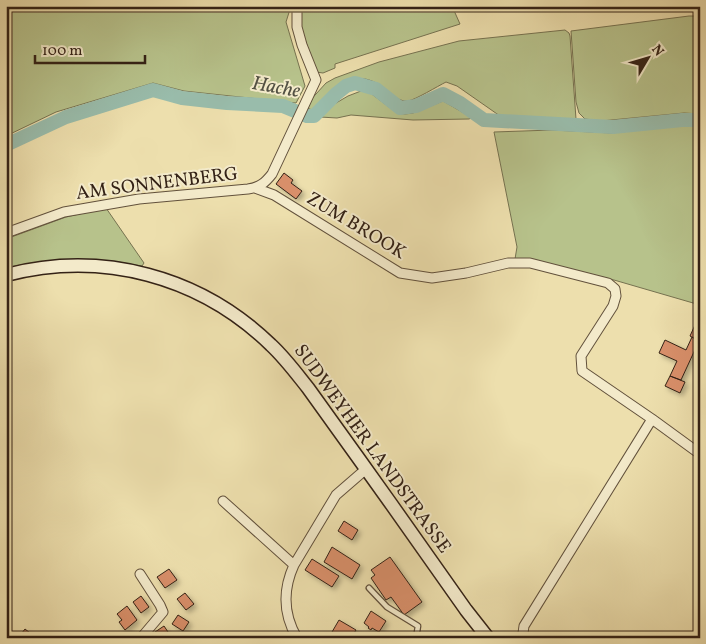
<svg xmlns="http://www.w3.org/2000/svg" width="706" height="644" font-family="Vollkorn,serif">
  <defs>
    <filter id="shadow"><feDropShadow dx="3" dy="3" stdDeviation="2.5" flood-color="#0004"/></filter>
  </defs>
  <rect width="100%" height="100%" fill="#eddfad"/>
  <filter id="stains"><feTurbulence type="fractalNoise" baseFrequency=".004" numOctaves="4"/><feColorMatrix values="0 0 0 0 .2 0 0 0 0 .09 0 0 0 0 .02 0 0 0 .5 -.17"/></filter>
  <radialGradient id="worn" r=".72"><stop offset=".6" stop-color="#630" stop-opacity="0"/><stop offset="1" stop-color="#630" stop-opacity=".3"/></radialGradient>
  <!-- green -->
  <path fill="#b7c28b" stroke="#767250" d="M6,6H291L286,22L305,86L296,103L184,91L153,83L56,112L6,136Z
    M300,6H452L460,24L335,64V68L323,73L316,72L300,24Z
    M689,16H700V114L684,113L601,121L585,119L579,113L576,102L571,31Z
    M565,30L569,33L570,36L576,119L500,116L457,86L446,82C438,86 415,100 408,101C392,103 380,75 356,79C335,84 330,100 313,110L309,109L306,105L326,83L335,78L379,62L459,41Z
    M361,91L369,92L397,113L405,114L413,113L443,101L469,116L471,118L469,119L413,120L351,115L337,118L320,117L319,115V113L348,96Z
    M680,125L700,126V305L614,280L558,266L515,259L517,247L494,132L552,130L612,133Z
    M106,208L144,263L142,266C132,265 122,262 111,261C78,258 38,260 6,268V239L66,217Z"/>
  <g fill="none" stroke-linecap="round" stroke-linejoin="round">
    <!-- river -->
    <path stroke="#99bcab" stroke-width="14" d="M6,145L66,117L153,90L182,98L227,103L283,106L307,116H314L336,94L346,86L355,83L376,89L400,108L416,106L443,94L460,103L484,120L613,127L682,120H700"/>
  </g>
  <!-- building -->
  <path fill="#d88f6b" stroke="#342216" filter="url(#shadow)" d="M284,173L293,180L291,183L302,191L296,199L276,184Z
    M695,325L700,327L699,341L690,336Z
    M692,337L699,341L681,380L670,376L677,361L659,353L665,340L686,350Z
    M670,376L685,382L680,393L665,386Z
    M344,521L358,530L352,540L338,531Z
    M332,547L360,565L352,579L324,562Z
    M390,557L422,602L404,615L391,597L386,600L371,578L375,575L371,570Z
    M312,559L339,576L332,587L305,570Z
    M169,569L177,580L165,588L157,577Z
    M185,593L194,604L186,610L177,599Z
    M141,596L149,607L141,613L133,602Z
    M127,606L137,620L125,630L119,622L122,620L117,614Z
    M371,611L386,621L379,632L372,628L371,630L368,628L369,627L364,623Z
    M178,615L189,622L183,631L172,624Z
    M339,620L356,630L351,638H341L332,632Z
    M164,626L170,635L167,638H159L155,632Z
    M25,629L35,637L34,638H18Z"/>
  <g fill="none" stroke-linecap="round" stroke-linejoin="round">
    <defs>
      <path id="lane" d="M369,588L387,607L418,626L416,638"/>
      <path id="street" d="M255,188L274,195L400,273L432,278L466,273L508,263H530L608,283L615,289L616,296L613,306L581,356L582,371L652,419L524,626L523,633L525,638
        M6,233L64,212L139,199L248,189C260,187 265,183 272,174L316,80L302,45L297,27V6
        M652,419L700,454
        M223,501L294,565
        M140,574L160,605L163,612L141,638
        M297,638C283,614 283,589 294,565L336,495L366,469"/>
      <path id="secondary" d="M6,275C102,250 200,276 271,345C285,358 296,373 308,388C325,412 342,435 359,459C395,509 430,559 466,610L488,638"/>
    </defs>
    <!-- lane casing -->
    <use href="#lane" stroke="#62513c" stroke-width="7"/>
    <!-- street casing -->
    <use href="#street" stroke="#62513c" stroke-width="11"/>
    <!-- secondary casing -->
    <use href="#secondary" stroke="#342216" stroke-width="15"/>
    <!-- lane -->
    <use href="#lane" stroke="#f3eaca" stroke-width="4.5"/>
    <!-- street -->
    <use href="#street" stroke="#f3eaca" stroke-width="9"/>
    <!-- secondary -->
    <use href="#secondary" stroke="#f3eaca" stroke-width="12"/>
  </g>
  <g text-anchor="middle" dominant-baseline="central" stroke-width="4" stroke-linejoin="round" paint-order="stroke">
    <!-- street labels -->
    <g font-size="19" fill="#342216" stroke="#f3eaca">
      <text transform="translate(157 184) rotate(-7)">AM SONNENBERG</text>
      <text transform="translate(356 226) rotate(31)">ZUM BROOK</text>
      <text transform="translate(372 449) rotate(54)">SUDWEYHER LANDSTRASSE</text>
    </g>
    <!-- water labels -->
    <g font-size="20" font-style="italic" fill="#525043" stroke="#f3eaca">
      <text transform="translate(276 88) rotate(10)">Hache</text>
    </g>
  </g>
  <!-- margin -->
  <rect width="706" height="644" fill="none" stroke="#eddfad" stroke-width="25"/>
  <rect x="8" y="8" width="691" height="629" fill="none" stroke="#342216" stroke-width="2.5"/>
  <rect x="12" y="12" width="681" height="619" fill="none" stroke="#342216"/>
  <!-- north arrow -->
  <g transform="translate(648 58) rotate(52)" stroke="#f3eaca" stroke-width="4" paint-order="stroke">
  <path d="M0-4L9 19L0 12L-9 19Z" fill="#342216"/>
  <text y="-8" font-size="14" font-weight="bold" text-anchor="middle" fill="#342216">N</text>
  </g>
  <!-- scale -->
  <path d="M35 55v8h110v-8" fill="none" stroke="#342216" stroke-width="2.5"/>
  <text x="42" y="55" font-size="15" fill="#342216" stroke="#f3eaca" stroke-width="4" paint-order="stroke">100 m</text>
  <rect width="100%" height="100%" filter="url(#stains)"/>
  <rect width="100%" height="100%" fill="url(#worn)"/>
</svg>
